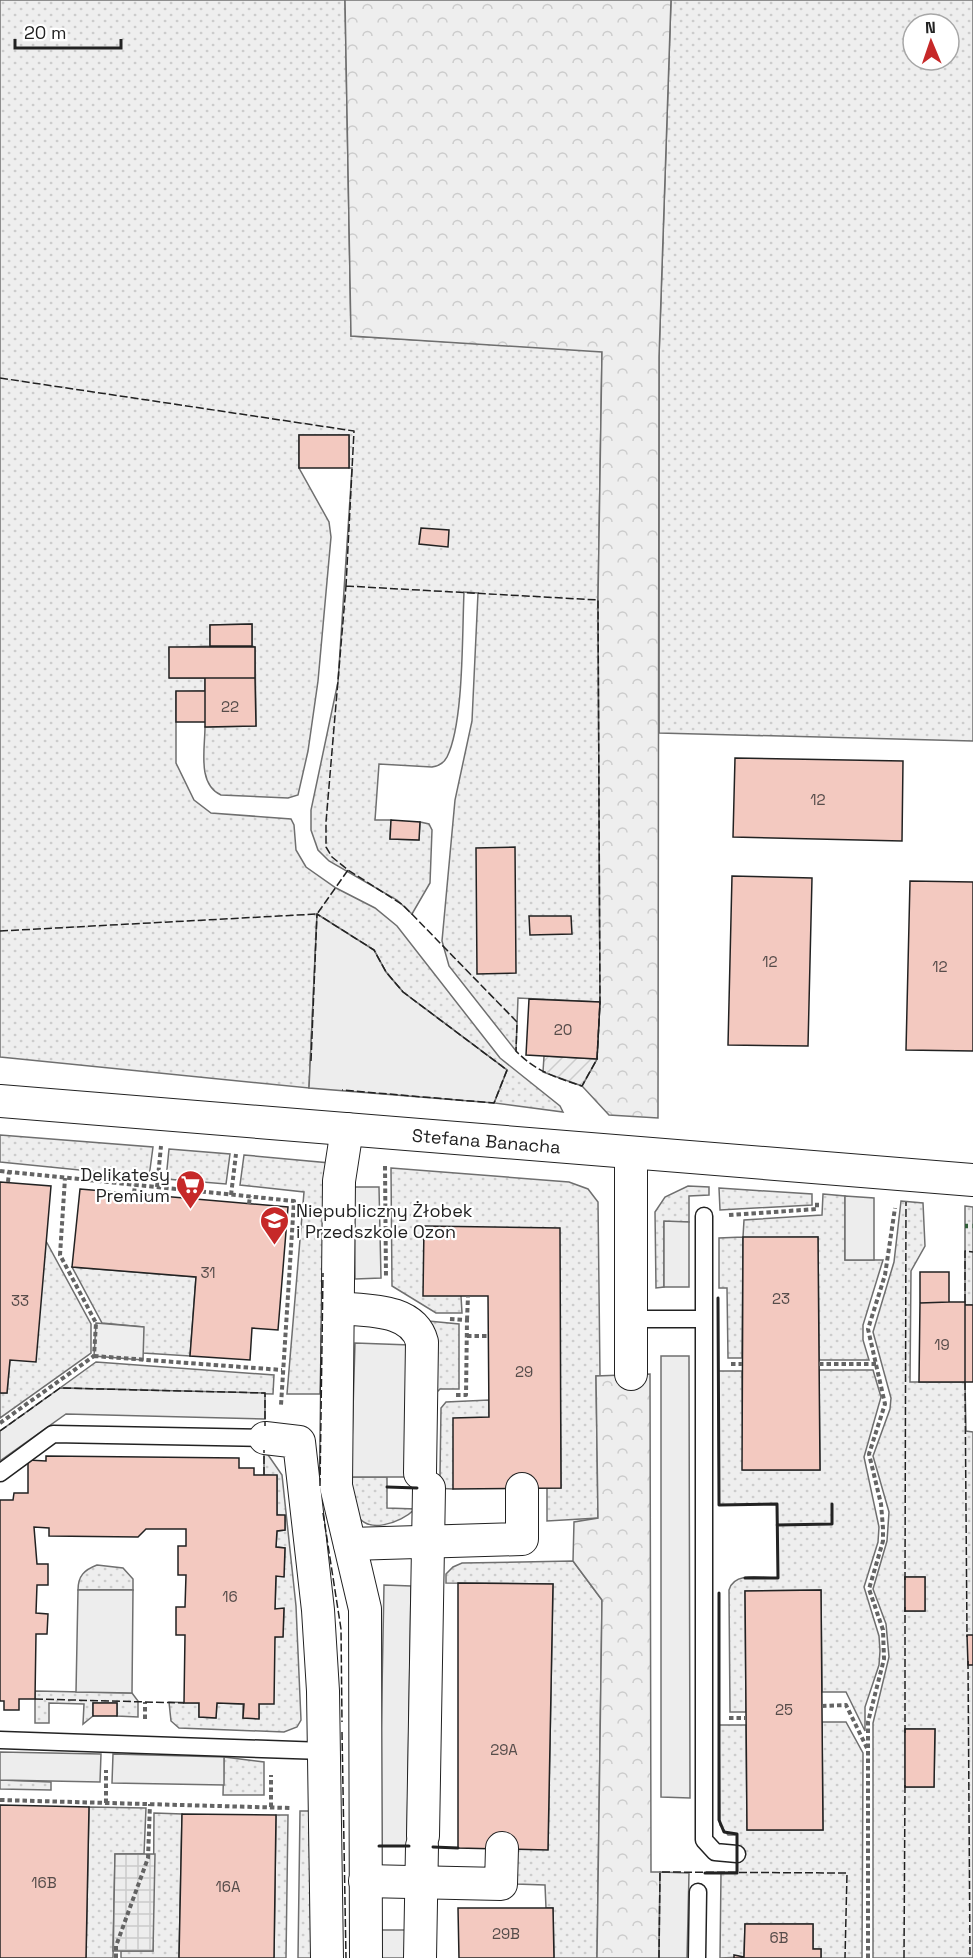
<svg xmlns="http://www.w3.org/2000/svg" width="973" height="1958" font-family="'Space Grotesk',sans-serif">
  <defs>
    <pattern id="grass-dots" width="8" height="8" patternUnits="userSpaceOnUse" patternTransform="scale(1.5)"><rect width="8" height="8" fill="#eee"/><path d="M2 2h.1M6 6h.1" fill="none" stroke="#ccc" stroke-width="1.8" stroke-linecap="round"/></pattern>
    <pattern id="forest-crowns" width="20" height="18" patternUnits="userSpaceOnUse" patternTransform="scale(1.5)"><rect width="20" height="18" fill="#eee"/><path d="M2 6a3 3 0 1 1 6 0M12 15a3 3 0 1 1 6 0" fill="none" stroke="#ccc"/></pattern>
    <pattern id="garden-furrows" width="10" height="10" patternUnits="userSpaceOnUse" patternTransform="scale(1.5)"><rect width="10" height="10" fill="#eee"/><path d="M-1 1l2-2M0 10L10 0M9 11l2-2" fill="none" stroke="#ccc"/></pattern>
    <pattern id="plaza-grid" width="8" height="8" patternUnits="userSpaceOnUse" patternTransform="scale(1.5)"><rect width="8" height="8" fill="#ededed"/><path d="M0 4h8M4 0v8" fill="none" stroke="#cbcbcb"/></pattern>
  </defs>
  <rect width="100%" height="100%" fill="#fff"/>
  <!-- grass -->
  <path fill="url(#grass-dots)" stroke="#6f6f6f" stroke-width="1.5" fill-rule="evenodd" d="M0,0H345L351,336L602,351L598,600L600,1002L518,998L516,1051L449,966L442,941L455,800L472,721L478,593L464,592C462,634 464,723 447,757C444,763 439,766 432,767L379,764L375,820H391L390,839L419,840L420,822L429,824L432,830L430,883L412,914L397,900L329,861L318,850L311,830V810L338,682L352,468H349V435H299V468L329,522L331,537L318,681L308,751L298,795L288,798L221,795C197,784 205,749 205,727L256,726L255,647L252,646V624L210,625V646L169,648L170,678H205V691L176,692V763L194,800L211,813L291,819L294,825L296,850L306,867L336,888L375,908L397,926L500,1058L560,1106L563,1112L494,1103L507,1070L403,992L386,972L374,950L317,915L309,1088L0,1057Z
    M671,0H973V741L659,733V357ZM913,24H949V60H913Z
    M0,1135L153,1147L149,1177L0,1162Z
    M169,1149L230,1154L226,1184L166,1179Z
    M244,1155L330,1163L325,1184L320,1394H287L304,1192L240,1185Z
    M391,1168L569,1182L588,1189L598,1202L600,1376H596L598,1518L547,1521V1488H561L559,1229L461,1296L462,1313H436L392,1286Z
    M688,1186L709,1187V1195L689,1196V1222H664V1287L656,1288L655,1212L665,1197Z
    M719,1188L812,1194V1205L720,1210Z
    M823,1194L845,1196V1260H883L863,1325V1340L869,1360H819L818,1237L743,1238L742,1358H728L727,1288H719V1238L743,1237L744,1220L822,1215Z
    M901,1201L923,1203L925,1246L911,1271L910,1382H965L966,1431L973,1432V1958H873V1723L889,1657L886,1624L873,1589L887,1541L889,1512L873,1456L890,1409L891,1398L873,1332L894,1262ZM905,1577H925V1611H905ZM905,1729H935L934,1787H905Z
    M965,1206L973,1207V1305H965Z
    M46,1241L91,1324V1353L0,1418V1393H7L10,1360Z
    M72,1267L196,1277L190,1356L143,1353V1327L102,1323Z
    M428,1321L459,1324V1389H440L433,1396Z
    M96,1362L274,1375L273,1394L60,1388Z
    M819,1370H873L881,1397L864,1457L879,1527L878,1542L864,1587L879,1636L880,1651L879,1665L865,1707V1731L846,1692H822L821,1590L745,1591L746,1712H730L729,1590C734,1571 763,1578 778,1578L777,1504L719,1505L718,1371H742L743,1470H820Z
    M489,1400V1417L453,1489L434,1488L440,1475L441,1408L446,1402Z
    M264,1449L282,1475L296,1606L301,1720L297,1727L284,1732L179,1728L171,1721L169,1702L199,1703V1717L216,1718L217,1703L243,1704V1718H259V1704L275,1637L283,1636L284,1609H275L276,1576H284L285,1548L276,1547L277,1531L285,1530V1516L277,1515V1476L264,1475Z
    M351,1477H387V1508L415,1509C401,1523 364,1537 355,1510C351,1501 352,1487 351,1477Z
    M573,1561L602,1600L597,1958H554L553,1908H546L545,1885L516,1884L517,1848L548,1849L553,1584L446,1583V1574L453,1567L462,1563Z
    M97,1565L123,1568L133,1579V1590H78C78,1576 84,1570 97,1565Z
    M35,1691L132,1693L138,1701V1717L117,1716V1703H93V1716L83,1724L84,1704L49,1703V1723H35Z
    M822,1722H846L863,1753L862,1958H821V1949H813V1924H745L744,1957L720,1958L721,1873L737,1872V1835H728L720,1825L719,1725H746L747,1830H823Z
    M224,1757L264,1762V1795H223Z
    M0,1780L51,1782V1790L0,1789Z
    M89,1807L146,1808L144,1854H115L113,1958H86Z
    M300,1811H309L311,1958H298Z
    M154,1813L182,1814L179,1958H121V1951H153Z
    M276,1815H288L286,1958H274Z"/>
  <!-- forest -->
  <path fill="url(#forest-crowns)" stroke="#6f6f6f" stroke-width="1.5" d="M345,0H671L659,357L658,1118L609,1115L582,1086L597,1059L600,1002L598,600L602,352L351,336Z
    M650,1374L651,1872H660L659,1958H597L602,1600L573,1561L574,1522L598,1518L596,1376Z"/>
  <!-- park -->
  <path fill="#eee" stroke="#6f6f6f" stroke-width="1.5" d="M96,1323L144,1327L143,1360L94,1356Z"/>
  <!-- garden -->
  <path fill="url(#garden-furrows)" stroke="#6f6f6f" stroke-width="1.5" d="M544,1056L597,1059L582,1086L543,1072Z"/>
  <!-- parking -->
  <path fill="#ededed" stroke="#6f6f6f" stroke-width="1.5" d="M317,914L374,950L386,972L403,992L507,1070L494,1103L309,1088Z
    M354,1187H379L381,1278L355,1279Z
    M845,1196L874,1198V1260H845Z
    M664,1221L689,1222V1287H664Z
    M355,1343L410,1345L407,1477H351Z
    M661,1356H689L690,1798L661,1797Z
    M60,1388L265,1393V1419L66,1414L0,1461V1431Z
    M384,1585L411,1586L407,1846H379Z
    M78,1590H133L132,1693L76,1692Z
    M0,1752L101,1754L100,1782L0,1780Z
    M113,1754L224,1757V1785L112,1783Z
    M660,1872L689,1873L687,1958H659Z
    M380,1930H405V1958H380Z"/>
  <!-- plaza -->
  <path fill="url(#plaza-grid)" stroke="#6f6f6f" stroke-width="1.5" d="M115,1854H155L153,1951H113Z"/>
  <!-- building -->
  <path fill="#f3c9c0" stroke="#222" stroke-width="1.5" d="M299,435H349V468H299Z
    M421,528L449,530L448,547L419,544Z
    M252,624V646H210V625Z
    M169,647H255V678H169Z
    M205,678H255L256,726L205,727Z
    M176,691H205V722H176Z
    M735,758L903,761L902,841L733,837Z
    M391,820L420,822L419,840L390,839Z
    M515,847L516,973L477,974L476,848Z
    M732,876L812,878L808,1046L728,1045Z
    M910,881L973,882V1051L906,1050Z
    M529,916H571L572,934L530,935Z
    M529,999L600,1002L597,1059L526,1055Z
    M0,1182L51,1186L36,1362L10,1360L7,1393H0Z
    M80,1189L288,1207L278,1330L252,1328L250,1360L190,1356L196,1277L72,1267Z
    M424,1226L560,1228L561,1488L453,1489V1418L489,1417L488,1296H423Z
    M743,1237H818L820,1470H742Z
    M920,1272H949V1302L920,1303Z
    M949,1302H965V1382H919L920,1303Z
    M965,1305H973V1382H965Z
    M46,1456L239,1458V1468H254V1475H277V1515H285V1530L277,1531L276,1547L285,1548L284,1577L276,1576L275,1609L284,1608L283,1637H275L274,1704H259V1719L243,1718L244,1704L217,1703L216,1718L199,1717V1703H184L185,1635H176V1607H185L186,1575H178V1546H186V1529H146L138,1537L49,1536V1528L34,1527L37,1564H48V1585H37L36,1613L48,1614L47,1634H36L35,1699H19V1710H4V1701H0V1500H13L14,1493H28V1460L46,1461Z
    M905,1577H925V1611H905Z
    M458,1583L553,1584L548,1850L458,1848Z
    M821,1590L823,1830H747L745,1591Z
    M967,1635H973V1665H968Z
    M93,1703H117V1716H93Z
    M905,1729H935L934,1787H905Z
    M0,1805L89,1807L86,1958H0Z
    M182,1814L276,1815L274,1958H179Z
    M458,1908H553L554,1958H459Z
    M745,1924H813V1949H821V1958H734V1955L744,1957Z"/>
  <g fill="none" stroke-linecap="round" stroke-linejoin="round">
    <defs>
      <path id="service" d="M704,1216V1840L715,1852L737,1854
        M631,1319H704
        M0,1473L53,1434L265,1438
        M0,1740L324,1751
        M697,1958L698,1892"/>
      <g id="minor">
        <path id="s1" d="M0,1101L973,1180"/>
        <path d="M347,1129L339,1181L336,1486L365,1609L366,1958"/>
        <path d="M338,1308C367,1311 413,1308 422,1342L420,1473"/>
        <path d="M631,1374V1153"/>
        <path d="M265,1438L299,1442L318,1610L323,1691L327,1958"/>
        <path d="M350,1544L522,1539V1489"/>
        <path d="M423,1836L429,1488"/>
        <path d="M365,1881L501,1884L502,1848"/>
        <path d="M420,1958L422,1846"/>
      </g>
    </defs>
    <!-- service casing -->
    <use href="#service" stroke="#222" stroke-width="19"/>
    <!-- minor casing -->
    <use href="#minor" stroke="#222" stroke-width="34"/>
    <!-- path -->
    <path stroke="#646464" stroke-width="4" stroke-dasharray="4.5 3" stroke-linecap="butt" d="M385,1166L386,1278
      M0,1171L294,1201L281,1405
      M8,1182L9,1172
      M157,1187L161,1146
      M134,1193L135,1185
      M231,1195L236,1154
      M249,1204L250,1196
      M729,1215L817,1209V1201
      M450,1319L467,1320L466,1395H455
      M467,1320L468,1296
      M467,1336H489
      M94,1356L282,1370
      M731,1364H742
      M819,1364H876
      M0,1423L94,1356L96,1323L60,1255L65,1178
      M822,1706L846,1705L867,1748
      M729,1718H746
      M145,1719V1702
      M0,1800L290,1808
      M106,1803V1770
      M271,1807V1775
      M116,1958V1946L148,1858L150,1804
      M868,1958V1722L884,1659L883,1630L869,1589L883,1541V1528L881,1504L869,1454L885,1404L868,1329L885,1275L895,1208"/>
    <!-- service -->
    <use href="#service" stroke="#fff" stroke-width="16"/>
    <!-- minor -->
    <use href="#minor" stroke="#fff" stroke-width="32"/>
    <!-- hedge -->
    <path stroke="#2f5e38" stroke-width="4.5" stroke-dasharray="3 4.5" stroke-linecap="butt" d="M965,1226H973"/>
    <!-- fence -->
    <path stroke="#222" stroke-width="1.5" stroke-dasharray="8 3" stroke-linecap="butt" d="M0,378L354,431L346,586
      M346,586L598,600L600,1002L597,1059L582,1086C557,1078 535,1071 516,1051L517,1022L403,905L348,870L332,857L326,847V822Z
      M0,931L317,914L348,870
      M311,1061L317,914L374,950L386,972L403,992L507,1070L494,1103L342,1090
      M965,1302V1251L973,1252
      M965,1382L967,1637
      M0,1431L60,1388L265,1393V1426
      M264,1475V1450
      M320,1486L323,1273
      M323,1513L341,1629L342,1722
      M905,1580L906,1202
      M968,1661L970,1958
      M35,1699L184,1703
      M342,1732L346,1958
      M905,1733V1607
      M659,1958L660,1872L847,1873L845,1958
      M904,1958L905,1784"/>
    <!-- wall -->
    <path stroke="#222" stroke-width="3" d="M718,1298L719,1505L777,1504L778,1578H745
      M387,1487L417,1488
      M777,1525L832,1524V1504
      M379,1846H409
      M433,1847L458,1848
      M705,1873H737V1834L724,1832L719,1820V1593"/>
  </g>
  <!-- icons -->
  <defs>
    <symbol id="supermarket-pin" viewBox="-11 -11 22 30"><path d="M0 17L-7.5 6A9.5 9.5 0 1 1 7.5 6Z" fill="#c62828" stroke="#fff"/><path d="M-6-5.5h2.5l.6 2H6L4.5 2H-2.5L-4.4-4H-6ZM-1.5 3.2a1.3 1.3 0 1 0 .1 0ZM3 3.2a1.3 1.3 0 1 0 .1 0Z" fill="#fff"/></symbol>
    <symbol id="school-pin" viewBox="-11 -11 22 30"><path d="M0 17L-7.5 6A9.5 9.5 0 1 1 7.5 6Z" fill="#c62828" stroke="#fff"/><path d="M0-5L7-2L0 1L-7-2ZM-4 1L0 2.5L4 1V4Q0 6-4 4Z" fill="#fff"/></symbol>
  </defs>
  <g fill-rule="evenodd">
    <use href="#supermarket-pin" x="174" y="1168" width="33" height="45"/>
    <use href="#school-pin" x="258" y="1204" width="33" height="45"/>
  </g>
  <g text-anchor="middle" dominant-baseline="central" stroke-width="4.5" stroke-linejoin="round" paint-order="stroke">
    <!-- number labels -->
    <g font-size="15" fill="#564c4a">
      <text x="230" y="706">22</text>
      <text x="818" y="799">12</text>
      <text x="770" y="961">12</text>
      <text x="940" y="966">12</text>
      <text x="563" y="1029">20</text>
      <text x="208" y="1272">31</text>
      <text x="781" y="1298">23</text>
      <text x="20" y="1300">33</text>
      <text x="942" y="1344">19</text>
      <text x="524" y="1371">29</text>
      <text x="230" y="1596">16</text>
      <text x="784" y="1709">25</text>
      <text x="504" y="1749">29A</text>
      <text x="44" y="1882">16B</text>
      <text x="228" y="1886">16A</text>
      <text x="506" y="1933">29B</text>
      <text x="779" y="1937">6B</text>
    </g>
    <!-- street labels -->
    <g font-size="18" fill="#222" stroke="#fff">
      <text stroke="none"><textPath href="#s1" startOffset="488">Stefana Banacha</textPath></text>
    </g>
    <!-- poi labels -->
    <g font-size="18" fill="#222" stroke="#fff" text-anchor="end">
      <text x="170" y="1174">Delikatesy<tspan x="170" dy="21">Premium</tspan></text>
      <text x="296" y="1210" text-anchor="start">Niepubliczny Żłobek<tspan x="296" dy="21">i Przedszkole Ozon</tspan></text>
    </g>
  </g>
  <!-- north arrow -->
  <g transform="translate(931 42) rotate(358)"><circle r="28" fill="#ffffff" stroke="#a7a7a7" stroke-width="1.5"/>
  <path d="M0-4.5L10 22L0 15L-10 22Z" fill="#c62828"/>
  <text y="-9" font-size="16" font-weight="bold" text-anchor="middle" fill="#222222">N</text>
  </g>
  <!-- scale -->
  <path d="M15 39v9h106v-9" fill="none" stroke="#222222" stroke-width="3"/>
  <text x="24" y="39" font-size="18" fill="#222222" stroke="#ffffff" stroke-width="4.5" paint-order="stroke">20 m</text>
</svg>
